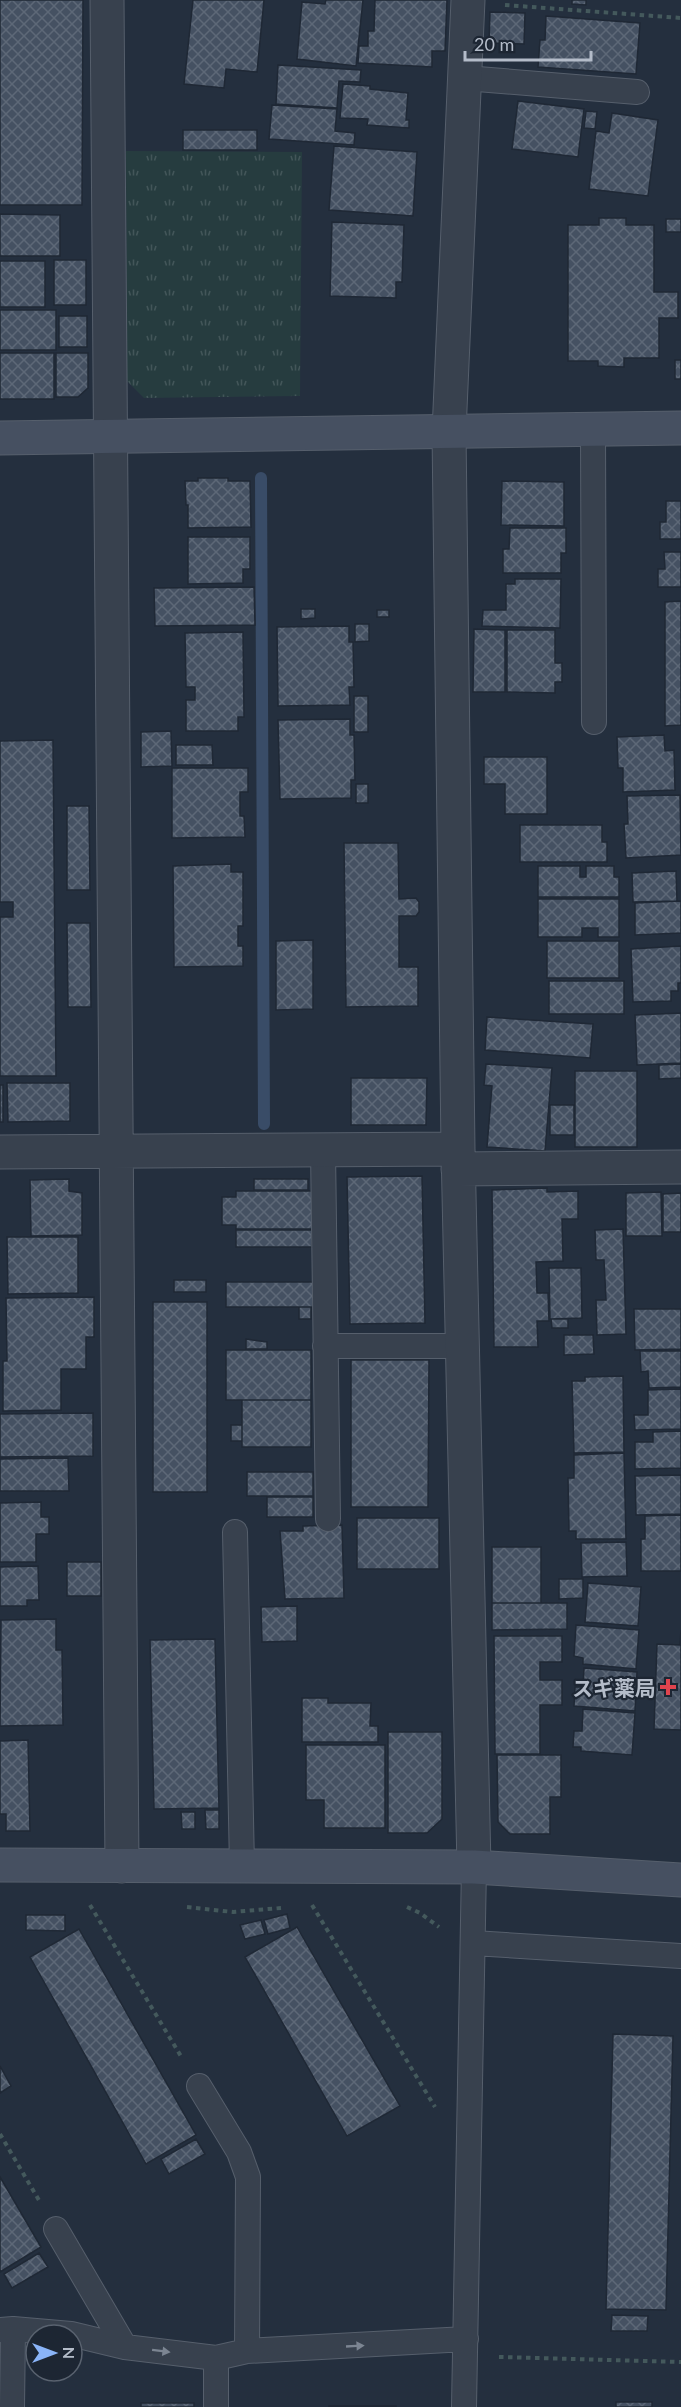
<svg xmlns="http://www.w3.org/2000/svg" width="681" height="2407" font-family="Lato,'Noto Sans JP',sans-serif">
  <defs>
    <pattern id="grass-tufts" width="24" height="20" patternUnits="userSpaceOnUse" patternTransform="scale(1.5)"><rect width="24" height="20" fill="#263c3f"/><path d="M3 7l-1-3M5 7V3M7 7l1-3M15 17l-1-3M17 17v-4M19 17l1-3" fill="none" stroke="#435659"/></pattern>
    <pattern id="building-cross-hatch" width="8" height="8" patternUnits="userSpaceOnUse" patternTransform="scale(1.5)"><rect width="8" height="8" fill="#455162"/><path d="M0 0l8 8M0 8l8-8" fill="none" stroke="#5d6877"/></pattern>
  </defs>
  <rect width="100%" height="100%" fill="#242f3e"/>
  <!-- grass -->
  <path fill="url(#grass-tufts)" d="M126,151L302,152L300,396L144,398L127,381Z"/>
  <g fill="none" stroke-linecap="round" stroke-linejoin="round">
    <!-- stream -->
    <path stroke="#394c67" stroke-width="12" d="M261,478L264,1124"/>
  </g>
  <!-- building -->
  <path fill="url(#building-cross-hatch)" stroke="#1f2835" stroke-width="1.5" d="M0,0H83L82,205H0Z
    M193,0H264L257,72L226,69L224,88L184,84Z
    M326,0H363L356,66L297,59L302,2L325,4Z
    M375,0H447L445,51H432V67L358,63L359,46H368V31H374Z
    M572,0H586V5L572,4Z
    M490,12L525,13L524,44L489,43Z
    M546,16L640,23L636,74L538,67L540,40H545Z
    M278,65L361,70L360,82L339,81L337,108L276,104Z
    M343,84L370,86V89L408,93L406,120H409V128L367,125L368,119L340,118Z
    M518,101L584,109L578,157L512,149Z
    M272,105L337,109L335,131L355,133L354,145L269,139Z
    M586,111L597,112L595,129L584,128Z
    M612,113L658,120L648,196L589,189L596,131L609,133Z
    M183,130H257V150H183Z
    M334,146L417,152L413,216L329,210Z
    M0,214L60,215V256H0Z
    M599,218H626V225H654V292H678V318H659V358H624V367L598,366V361H568V225H599Z
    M666,219H681V232H666Z
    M332,222L404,225L402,282H396V298L330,296Z
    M54,260H86V305H54Z
    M0,261H45V307H0Z
    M0,310H56V350H0Z
    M59,316H87V347H59Z
    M0,353H54V399H0Z
    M56,353H88V388L78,397H56Z
    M675,360H681V379H675Z
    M198,478H228V481H250L251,527L188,528V505H186L185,481H198Z
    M502,481L564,482V526L501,525Z
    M666,501H681V539H660V522H666Z
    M510,528H566V553H561V573H503V549H509Z
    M188,537H250V569H243V583L188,584Z
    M664,552H681V587H658V569H665Z
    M515,579H561L560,628L482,626L483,610H506V584H515Z
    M254,587L255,625L155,626L154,588Z
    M681,601V725L665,726V602Z
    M301,609H315V618L301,619Z
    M377,610H389V617H377Z
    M355,624H369V641L355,642Z
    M349,626V642H353L354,687H349L350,705L278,706L277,627Z
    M474,629L505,630V692H473Z
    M507,630H555V663H562V682H555V693L507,692Z
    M243,632L244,717H238V731H186V700H195V687H186L185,633Z
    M354,696H368V732H354Z
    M350,719V735H354L355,780H351V798L280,799L278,720Z
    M171,731L172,766L141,767V732Z
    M664,735L665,751L674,750L675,790L623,792V768H618L617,737Z
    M53,740L56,1076H0V917H13V902H0V741Z
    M176,745H212L213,765H176Z
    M484,757H547V814H505V784H484Z
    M172,768H248V792H240V816H244L245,837L172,838Z
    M356,784H368V803H356Z
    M680,795L681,855L626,858L624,824H628L627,796Z
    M67,806H89L90,890H67Z
    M520,825H602V842H607V862H520Z
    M344,843H398L399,899L416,898L419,902V912L416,916H399V967H418V1006L346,1007Z
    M231,864V872H243V926H238V946H243V966L174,967L173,866Z
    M538,866H580V877H586V866H614V877H619V897H538Z
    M676,871L677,901L633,902L632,873Z
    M538,899H619V937H598V928H582V937H538Z
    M681,901V933L635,935V903Z
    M67,923H90L91,1007H68Z
    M313,940V1009L276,1010V941Z
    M547,941H619V978H547Z
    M681,946V983H678V991H671V1001L633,1002L631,949Z
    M549,981H624V1014H549Z
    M681,1013V1063L637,1065L635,1015Z
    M487,1017L593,1024L590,1058L485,1050Z
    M486,1064L552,1068L545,1151L487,1147L492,1086L484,1085Z
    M681,1064V1078L659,1079V1065Z
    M575,1071H637V1147H575Z
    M351,1078H427L426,1125H351Z
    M7,1083H70V1121L8,1122Z
    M0,1085H3V1122H0Z
    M550,1105H574V1135H550Z
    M422,1176L425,1323L350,1324L347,1177Z
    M69,1179V1191L82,1193V1235L31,1236L30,1180Z
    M254,1179H308V1190H254Z
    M547,1188V1192L578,1191V1219H562L563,1261L536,1262L537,1293H548L549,1321H537L538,1347H494L492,1190Z
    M236,1191H312V1229H236V1225H222V1197H236Z
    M661,1192L662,1236H626V1193Z
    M681,1193V1232H663V1194Z
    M623,1229L626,1334L597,1335L596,1300H606L604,1260H596L595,1230Z
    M236,1230H312V1247H236Z
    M7,1237H78V1293L8,1294Z
    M549,1268H581L582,1318L550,1319Z
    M174,1280H206V1292H174Z
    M226,1282H313V1307H226Z
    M94,1297V1337H86V1369H61V1410L3,1411V1361H7L6,1298Z
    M153,1302H207V1492H153Z
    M299,1307H311V1319H299Z
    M634,1309H681V1349L635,1350Z
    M551,1319H568V1328H552Z
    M564,1335H593L594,1354L564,1355Z
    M246,1339L267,1342V1349H246Z
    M226,1350H311V1400H226Z
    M640,1351H681V1387L649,1388L648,1371L641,1372Z
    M351,1360H429L428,1507H351Z
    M623,1376L624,1452L574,1453L572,1381H585V1377Z
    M681,1389V1429L635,1430L634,1415H648V1390Z
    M242,1400H311V1447H242Z
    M93,1413V1456L0,1457V1414Z
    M231,1425H242V1441H231Z
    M681,1431V1468L635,1469V1442H653V1432Z
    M624,1453L626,1539H576V1531H569L568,1478H574V1455Z
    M68,1458L69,1491H0V1459Z
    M247,1472H313V1496H247Z
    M681,1475V1514L636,1515L635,1476Z
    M267,1497H313V1517H267Z
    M41,1502V1517H49V1534H36V1562H0V1503Z
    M681,1515V1571H641V1539H645V1516Z
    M357,1518H439V1569H357Z
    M342,1525L344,1598L285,1599L280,1531H303V1526Z
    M626,1542L627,1576L582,1577L581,1543Z
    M492,1547H541V1603H492Z
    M67,1562H101V1596H67Z
    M38,1566L39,1600H27V1606H0V1567Z
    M559,1579H583V1598L559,1599Z
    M588,1583L641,1587L638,1626L585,1622Z
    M492,1603H567V1629L492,1630Z
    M297,1606V1641L262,1642L261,1607Z
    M56,1619V1650H62L63,1725L0,1726L1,1620Z
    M576,1625L639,1630L636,1669L583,1664V1658L574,1656Z
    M681,1630V1730L654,1729L657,1644L680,1645Z
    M494,1636H562V1662H540V1680H562V1705H540V1754H495Z
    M215,1639L219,1808L154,1809L150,1640Z
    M584,1668L637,1672L635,1711L574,1706L575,1687H583Z
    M302,1698H328V1703H371L370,1726H378V1742H302Z
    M583,1709L635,1713L632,1755L581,1751V1747H573L574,1731H582Z
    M388,1732H442V1819L427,1833H388Z
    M28,1740L30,1831H6V1814H0V1741Z
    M306,1745H385V1828H324V1800H306Z
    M497,1755H561V1797H550V1834H510L498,1822Z
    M205,1810H219V1829H206Z
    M181,1812H195V1829H182Z
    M287,1914L290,1928L268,1934L264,1920Z
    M26,1915H65V1931L26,1930Z
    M261,1920L265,1934L245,1939L240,1925Z
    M297,1927L400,2106L347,2136L245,1957Z
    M79,1929L196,2135L146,2164L30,1957Z
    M613,2034L673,2036L666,2310L606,2309Z
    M0,2066L11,2086L0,2093Z
    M196,2139L205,2154L169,2174L161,2159Z
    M0,2177L41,2247L0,2272Z
    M39,2253L48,2267L12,2288L4,2274Z
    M612,2315L648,2316L647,2331H611Z
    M616,2402H652V2407H616Z
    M141,2403H194V2407H141Z
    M329,2406H396V2407H329Z"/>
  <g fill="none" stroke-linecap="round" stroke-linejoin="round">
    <defs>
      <path id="lane" d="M465,78L637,92
        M593,429L594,722
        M323,1150L328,1519
        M325,1346H462
        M235,1532L242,1866
        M473,1943L681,1956
        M199,2086L239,2152L248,2177L247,2351
        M56,2229L125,2347
        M0,2330L13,2329L71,2334L125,2347L216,2358L247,2351L466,2339
        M12,2407L13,2329
        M216,2407V2358
        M464,2407L474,1867"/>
      <path id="street" d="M107,0L122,1866
        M468,0L449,432L458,1149L474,1867
        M0,1152L458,1149
        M458,1169L681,1167"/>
      <path id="secondary" d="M0,438L681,428
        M0,1865L474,1867L681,1880"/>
    </defs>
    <!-- lane casing -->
    <use href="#lane" stroke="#565f6c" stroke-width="26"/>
    <!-- street casing -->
    <use href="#street" stroke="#565f6c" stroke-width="35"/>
    <!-- secondary casing -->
    <use href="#secondary" stroke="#565f6c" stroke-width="35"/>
    <!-- path -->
    <path stroke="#44595c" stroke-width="4" stroke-dasharray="4.5 4.5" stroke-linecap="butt" d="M505,5L681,18
      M90,1905L182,2058
      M312,1905L435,2107
      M187,1907L233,1912L281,1908
      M407,1907L420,1913L439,1927
      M0,2134L40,2202
      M499,2357L681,2362"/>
    <!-- lane -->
    <use href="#lane" stroke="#38414e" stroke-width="24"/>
    <!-- street -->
    <use href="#street" stroke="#38414e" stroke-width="33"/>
    <!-- secondary -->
    <use href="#secondary" stroke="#465061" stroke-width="33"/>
  </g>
  <!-- one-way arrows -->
  <defs><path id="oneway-solid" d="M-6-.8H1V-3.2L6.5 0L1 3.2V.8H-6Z" transform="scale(1.5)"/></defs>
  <g fill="#7c8592">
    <use href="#oneway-solid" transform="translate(355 2346) rotate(-3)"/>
    <use href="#oneway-solid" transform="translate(161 2351) rotate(7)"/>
  </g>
  <!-- markers -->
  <path fill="#e0444e" stroke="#1d2633" stroke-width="2" d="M665 1678h6v6h6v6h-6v6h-6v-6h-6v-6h6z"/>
  <g text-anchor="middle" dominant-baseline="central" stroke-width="4.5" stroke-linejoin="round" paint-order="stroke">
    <!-- poi labels -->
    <g font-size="21" font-weight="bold" fill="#b4bcc9" stroke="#1d2633" text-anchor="end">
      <text x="656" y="1687">スギ薬局</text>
    </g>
  </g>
  <!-- north arrow -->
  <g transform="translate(54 2353) rotate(90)"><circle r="28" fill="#1d2633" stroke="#59626f" stroke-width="1.5"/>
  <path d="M0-4.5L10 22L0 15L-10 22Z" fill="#8ab4f8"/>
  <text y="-9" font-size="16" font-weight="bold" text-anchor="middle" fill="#b4bcc9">N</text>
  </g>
  <!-- scale -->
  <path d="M465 51v9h126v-9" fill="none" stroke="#b4bcc9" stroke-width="3"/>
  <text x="474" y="51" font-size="18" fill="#b4bcc9" stroke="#1d2633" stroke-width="4.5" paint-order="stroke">20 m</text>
</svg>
